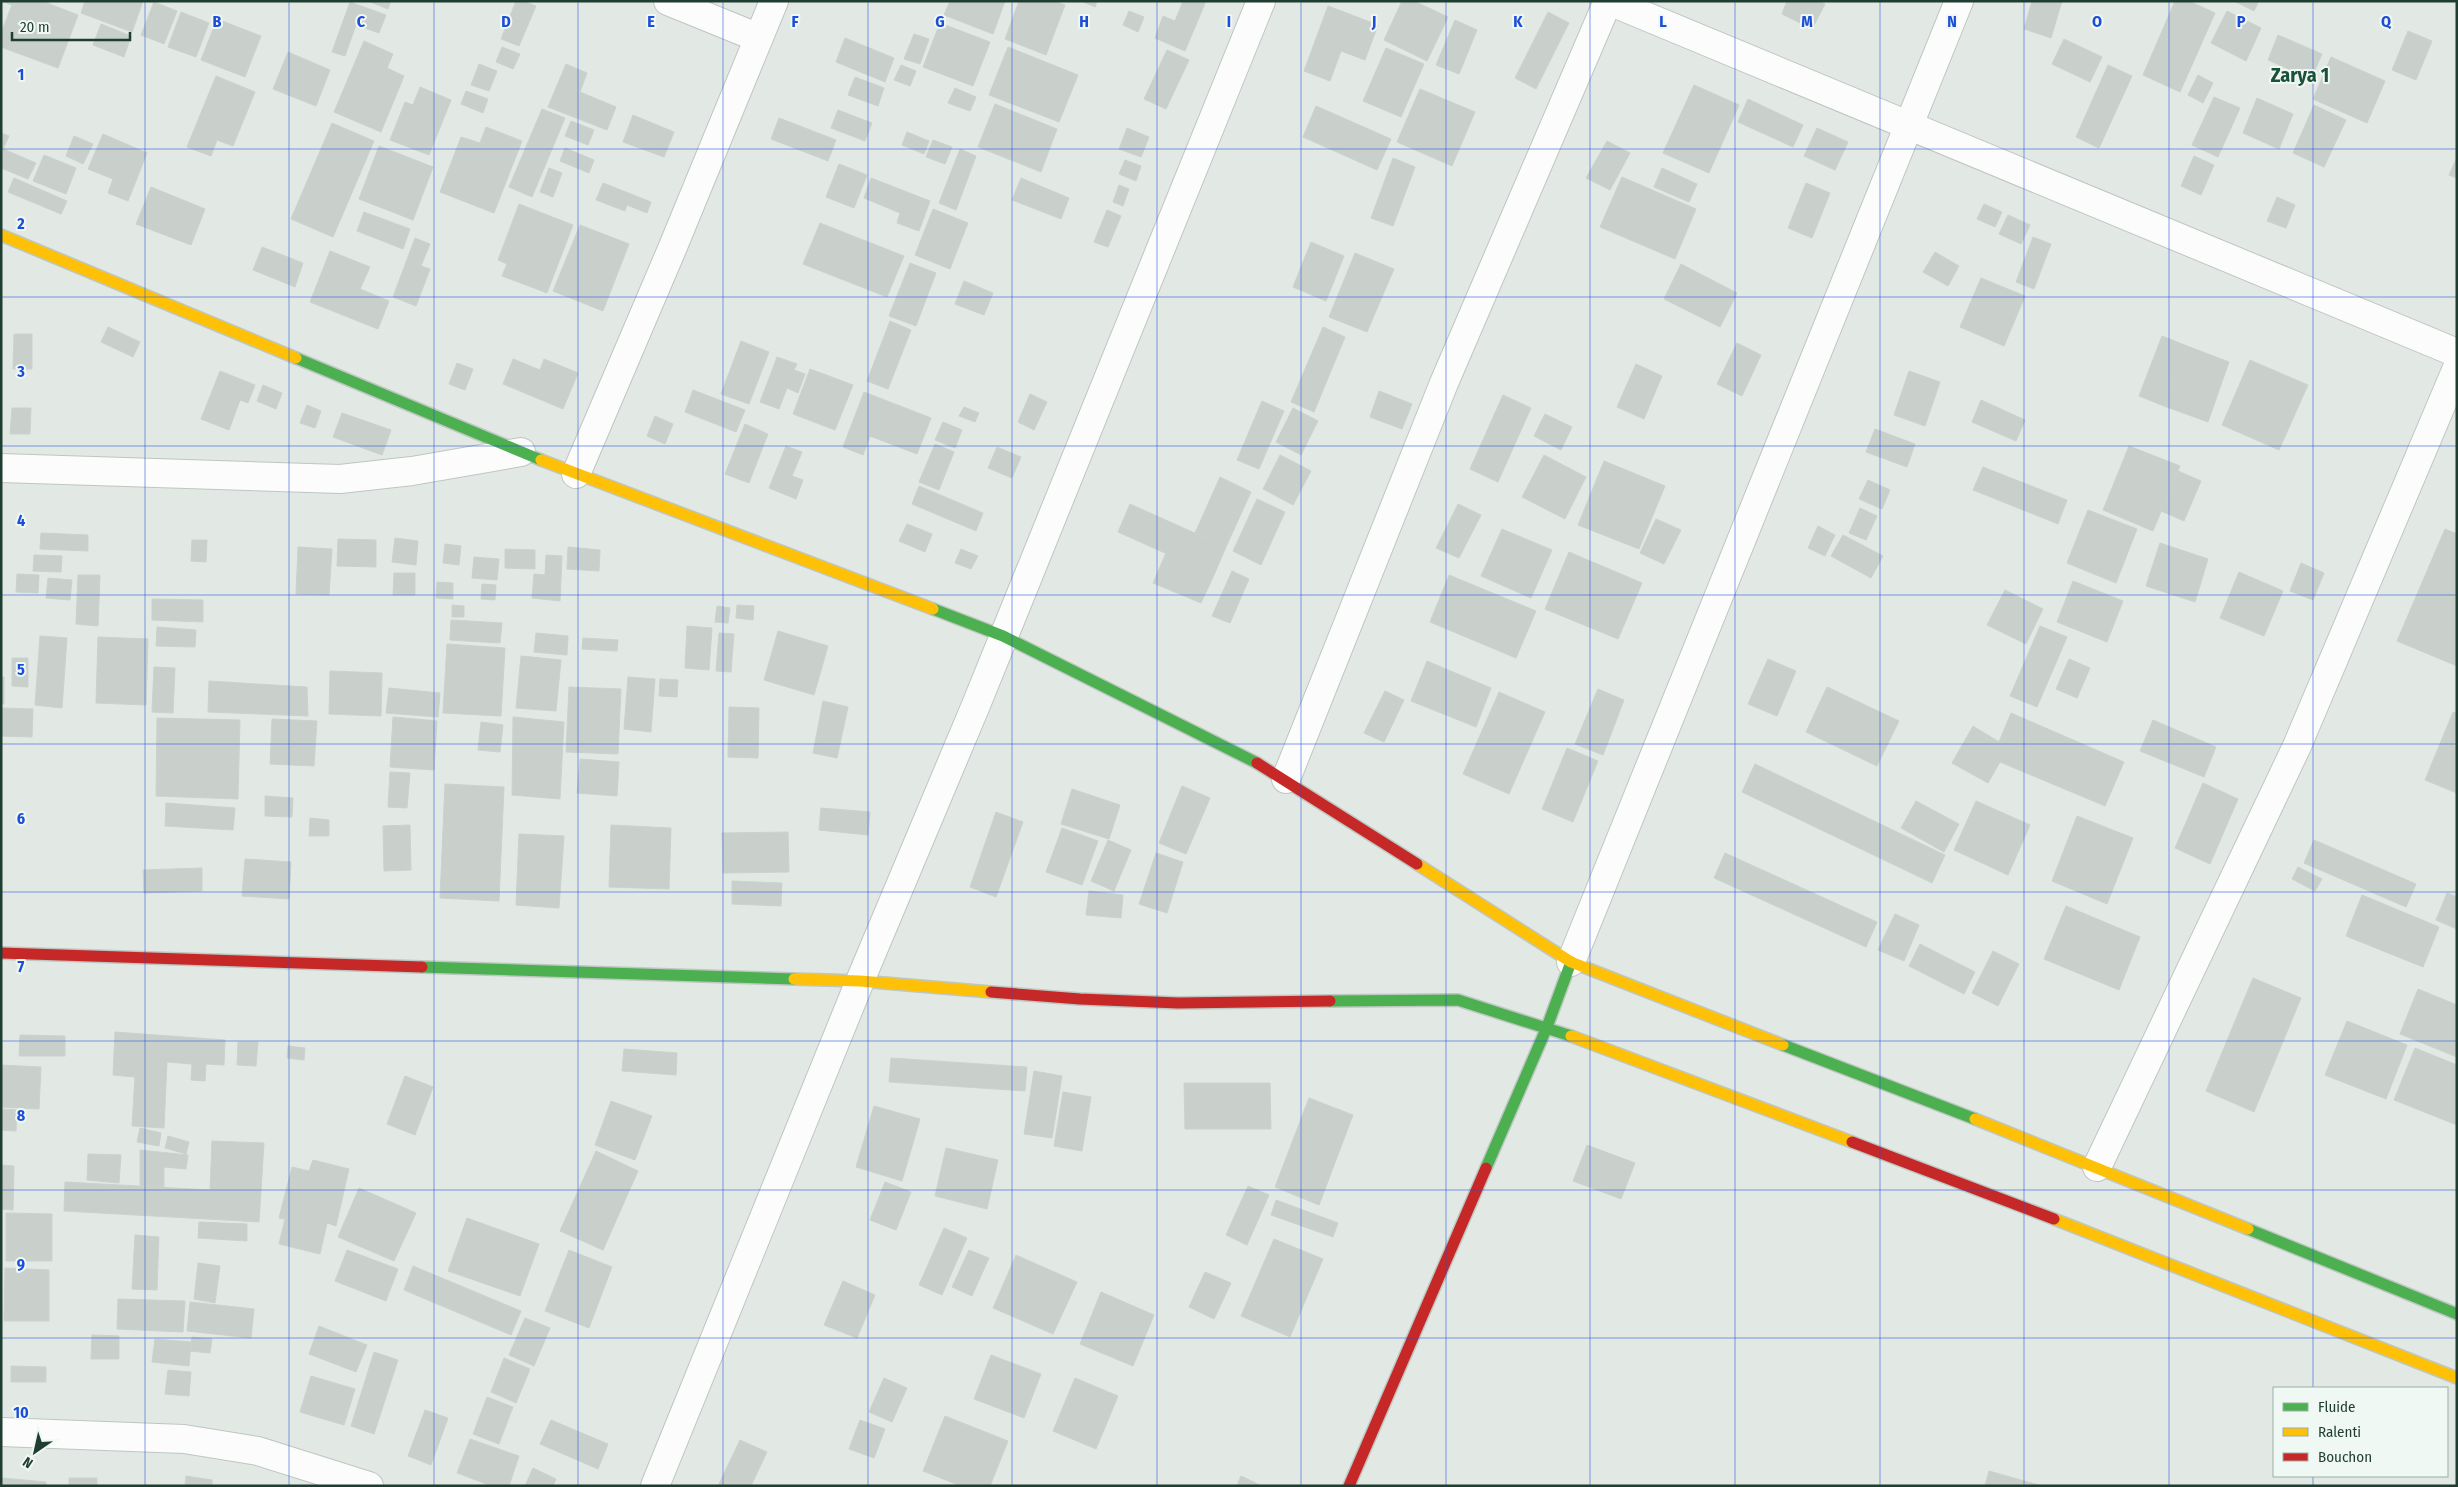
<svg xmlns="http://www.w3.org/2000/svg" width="2458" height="1487" font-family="'Fira Sans Condensed',sans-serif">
  <rect width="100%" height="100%" fill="#e2e9e5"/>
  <!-- building -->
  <path fill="#c9d0cc" stroke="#cbd2ce" d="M1,1H42L78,15L58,68L1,47V33L12,5Z
    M85,1H143L132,32L81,13Z
    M368,1H391L388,9Z
    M516,1H524L536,6L519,46L501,39Z
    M950,1H1005L993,34L944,15Z
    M1019,1H1054L1065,5L1046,55L1005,39Z
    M1081,1H1097L1095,7Z
    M1183,1H1206L1185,51L1155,38L1163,16L1175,21Z
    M1402,1H1414L1448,17L1427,61L1384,40Z
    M1787,1H1820L1825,4L1812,29L1782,14Z
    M2032,1H2062L2051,38L2024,29Z
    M2175,1H2189L2215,13L2180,92L2143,75Z
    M2234,1H2259L2254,11Z
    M154,2L177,11L164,44L141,35Z
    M350,2L386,15L379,33L356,25L345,56L332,52Z
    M1328,6L1378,25L1365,60L1341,51L1330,81L1304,71Z
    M1129,11L1144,17L1138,32L1123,25Z
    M2227,11L2261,28L2246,61L2211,43Z
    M181,12L209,23L196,57L168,47Z
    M1548,12L1569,23L1536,89L1515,78Z
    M217,19L261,36L245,77L201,60Z
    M1455,20L1477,30L1459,74L1436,65Z
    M940,23L990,42L973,86L923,67Z
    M101,24L131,36L124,57L93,45Z
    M2408,31L2432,41L2416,80L2392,70Z
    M914,34L929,39L920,64L904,59Z
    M2278,35L2322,54L2311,79L2268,60Z
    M845,38L894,58L885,82L836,62Z
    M2064,39L2102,57L2090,82L2052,64Z
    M364,41L393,54L387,68L404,76L381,132L334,112Z
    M502,47L520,54L513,69L496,62Z
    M1008,47L1078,75L1059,122L989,95Z
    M1386,48L1424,64L1401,117L1363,101Z
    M1167,50L1189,60L1166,109L1144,99Z
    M288,52L330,70L316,106L273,89Z
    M2331,57L2385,81L2367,123L2313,99Z
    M479,64L497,71L489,91L471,85Z
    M566,64L587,73L580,92L616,107L607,130L548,107Z
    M901,65L916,71L910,86L894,80Z
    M2108,65L2132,76L2099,148L2076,137Z
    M2198,75L2213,83L2203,103L2188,95Z
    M216,76L255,92L233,146L217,140L211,156L187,147Z
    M855,77L884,88L878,106L848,95Z
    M1694,85L1739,105L1709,173L1663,153Z
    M420,87L451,100L429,155L390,140L405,102L413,105Z
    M955,88L976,97L970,111L948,103Z
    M1420,89L1475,112L1452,166L1397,142Z
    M466,91L488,99L483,113L461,104Z
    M2214,97L2240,108L2218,157L2192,145Z
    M2257,98L2293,114L2279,149L2243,133Z
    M1748,99L1803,125L1793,147L1738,122Z
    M995,104L1057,129L1041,172L978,147Z
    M2314,105L2346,120L2324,167L2293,153Z
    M1316,106L1391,139L1377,170L1303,137Z
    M542,109L565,118L532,197L509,187Z
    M838,110L872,123L865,141L831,128Z
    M633,115L674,132L664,157L623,142Z
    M779,118L836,140L828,161L771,139Z
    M571,121L594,130L588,145L565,136Z
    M332,123L374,141L333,237L291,219Z
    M486,127L522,141L494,213L440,192L461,137L480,143Z
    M1127,128L1149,137L1141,157L1119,149Z
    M1817,128L1848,142L1835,170L1804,156Z
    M907,132L929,141L924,154L902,145Z
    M1,133L9,136L3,149L36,163L28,179L1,168Z
    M103,134L147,153L128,201L108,193L113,179L88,169Z
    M74,136L93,144L83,164L66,156Z
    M933,140L952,147L945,164L926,157Z
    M1607,141L1630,153L1610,190L1586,178Z
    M379,146L433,167L413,220L359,199Z
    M565,148L594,160L589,173L560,161Z
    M960,149L976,156L956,210L939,203Z
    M44,155L76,168L66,194L33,181Z
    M2194,156L2214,165L2201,195L2181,186Z
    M2457,157V178L2449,175Z
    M1393,158L1415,167L1393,226L1371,218Z
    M1125,160L1141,166L1136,181L1119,174Z
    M839,164L867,175L854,208L826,197Z
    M549,168L562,173L553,197L540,192Z
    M1662,168L1697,184L1689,202L1654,187Z
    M1622,177L1696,209L1675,259L1600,227Z
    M14,178L67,201L61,214L8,192Z
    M871,178L930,201L919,231L897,223L900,213L864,198Z
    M1021,178L1069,198L1061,219L1012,200Z
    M603,183L651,202L647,213L627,205L625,211L596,200Z
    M1806,183L1830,193L1812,238L1788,228Z
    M1119,185L1129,189L1123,206L1113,202Z
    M151,187L205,209L191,245L136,224Z
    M2277,197L2295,205L2286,228L2267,221Z
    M519,204L573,225L547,293L502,276L507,264L498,260Z
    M1984,204L2002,212L1995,227L1977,219Z
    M933,209L968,223L950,269L915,255Z
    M1107,210L1121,216L1108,247L1094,242Z
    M364,212L410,229L403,249L357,231Z
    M2008,215L2030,225L2021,244L1999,234Z
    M820,223L904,256L887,297L803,264Z
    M580,225L629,244L603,311L553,291Z
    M2033,237L2051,244L2034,289L2016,282Z
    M415,238L430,244L421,266L430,269L416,306L393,297Z
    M1311,242L1344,256L1326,301L1293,287Z
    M262,247L303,263L295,287L253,270Z
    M330,251L370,267L360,289L389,301L378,329L310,302Z
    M1935,252L1959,266L1948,286L1923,272Z
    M1355,253L1394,269L1367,332L1329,317Z
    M910,263L936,273L916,326L889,316Z
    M1681,264L1737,293L1720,327L1664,299Z
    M1981,278L2025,296L2004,346L1960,327Z
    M964,281L993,293L984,315L955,304Z
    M890,321L911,330L888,389L867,381Z
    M108,327L140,342L133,357L101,342Z
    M1323,327L1345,337L1314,412L1291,402Z
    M14,334H32V369H13Z
    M2162,336L2187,346L2164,406L2139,396Z
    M741,341L769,352L749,404L721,394Z
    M1737,343L1761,355L1742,396L1717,384Z
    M2187,346L2229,362L2208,422L2164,406Z
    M777,357L797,364L794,370L805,374L798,393L787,388L779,409L760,402Z
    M513,359L540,370L544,359L578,373L563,409L503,384Z
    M2250,360L2308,385L2279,450L2222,425Z
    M457,363L473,369L465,390L449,384Z
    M1636,364L1662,376L1644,419L1617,407Z
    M810,369L853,385L835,430L793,414Z
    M220,371L255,385L248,403L240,400L229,430L201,419Z
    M1909,371L1940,382L1925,426L1894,415Z
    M263,385L282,393L276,409L257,401Z
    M693,390L745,410L736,432L685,412Z
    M1379,391L1412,404L1402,429L1370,417Z
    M864,392L931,418L917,454L870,436L863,455L843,447Z
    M1030,394L1047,402L1034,430L1018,422Z
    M1503,395L1531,408L1498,482L1470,469Z
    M1981,400L2025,420L2016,441L1972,422Z
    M1262,401L1284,411L1259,469L1237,460Z
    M307,405L321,411L315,428L300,423Z
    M964,407L979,413L975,422L959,416Z
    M12,408H31L30,434H10Z
    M1293,408L1318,421L1301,455L1276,442Z
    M342,413L391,430L382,455L333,437Z
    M1545,414L1572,427L1561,450L1534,436Z
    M655,416L673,424L665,444L647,436Z
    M943,422L962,430L955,448L935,440Z
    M745,424L768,434L749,483L725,474Z
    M1875,429L1915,444L1907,467L1866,452Z
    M935,444L954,452L939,490L919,482Z
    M786,446L802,452L792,476L803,480L796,499L769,488Z
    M2129,446L2180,466L2153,531L2103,510Z
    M997,447L1021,457L1012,478L988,468Z
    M1280,455L1311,471L1293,505L1263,489Z
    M1544,455L1586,477L1565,519L1522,497Z
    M1604,461L1665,486L1639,549L1578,525Z
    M1983,467L2067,500L2058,524L1973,490Z
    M2178,471L2201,481L2184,521L2161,511Z
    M1220,477L1251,492L1226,547L1195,533Z
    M1868,480L1890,490L1882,509L1859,499Z
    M919,486L983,513L976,531L912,504Z
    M1257,499L1285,512L1261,565L1233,551Z
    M1130,504L1226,547L1214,575L1118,532Z
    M1458,504L1481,515L1459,558L1436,548Z
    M1860,508L1877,516L1866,540L1849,533Z
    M2088,510L2137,529L2116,583L2067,563Z
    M1656,519L1681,530L1664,564L1640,553Z
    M907,524L932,534L925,552L899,541Z
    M1818,526L1835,535L1825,556L1808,548Z
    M1502,529L1552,550L1531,598L1481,576Z
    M2445,529L2457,534V666L2397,641Z
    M41,533L88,535V551L40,549Z
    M1843,535L1883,556L1871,578L1831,556Z
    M395,538L418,541L416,565L392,562Z
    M338,539L376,540V567L337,566Z
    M192,540H207L206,562L191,561Z
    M2160,543L2208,559L2195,602L2146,586Z
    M445,544L461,546L459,565L443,563Z
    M298,547L332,549L329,595L296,594Z
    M568,547L600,550L599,571L567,569Z
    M505,549L535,550V569L505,568Z
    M961,549L978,556L971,569L955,563Z
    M1569,552L1642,583L1618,639L1545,609Z
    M1166,553L1214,575L1201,603L1153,583Z
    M34,555L62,556L61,572L33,571Z
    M546,555L562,556L560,601L532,598L534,574L545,575Z
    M474,557L499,559L497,580L472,578Z
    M2301,563L2324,573L2313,600L2290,591Z
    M1232,571L1249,579L1230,623L1212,616Z
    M2239,572L2283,591L2264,636L2220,618Z
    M394,573H415V595H393Z
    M17,574L39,575L38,593L16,592Z
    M78,575H100L98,626L76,624Z
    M1449,575L1536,611L1516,658L1430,622Z
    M48,578L72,580L70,600L46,598Z
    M2073,581L2123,601L2107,642L2057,622Z
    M437,582L453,583V599L436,598Z
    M482,584L496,585L495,600L481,599Z
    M2005,590L2043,609L2026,644L1987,625Z
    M152,599L203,600V622L152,620Z
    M452,605L464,606V617H452Z
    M737,605L754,606L753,620L736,618Z
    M717,606L730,608L728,623L715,622Z
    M451,620L502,623L500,643L450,640Z
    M687,626L712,628L709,670L685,668Z
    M2040,626L2067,637L2037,707L2010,696Z
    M157,627L196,630L195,647L156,646Z
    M778,631L828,646L814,695L764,680Z
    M536,633L568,636L567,655L534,652Z
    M719,633L734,634L731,672L716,671Z
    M40,636L67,638L62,708L35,705Z
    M98,637L148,639L146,705L96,703Z
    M583,638L618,640L617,651L582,649Z
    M447,644L505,648L501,716L443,713Z
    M521,656L561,660L556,711L516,708Z
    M12,658H28V687L12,686Z
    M1768,659L1796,671L1777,716L1748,704Z
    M2069,659L2090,668L2077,698L2056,689Z
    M1427,661L1491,688L1476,727L1411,701Z
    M154,667L175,668L173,713L152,712Z
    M330,671L382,673L381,716L329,714Z
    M1,677H4V704H1Z
    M628,677L655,679L651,732L624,729Z
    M660,679L678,680L677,697L659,696Z
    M209,681L307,687L308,716L208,712Z
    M569,687L621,689L618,754L566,752Z
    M1827,687L1899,721L1877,766L1806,732Z
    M389,688L440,693L438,717L386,713Z
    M1598,689L1624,700L1603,755L1575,744Z
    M1385,691L1404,700L1384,742L1364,733Z
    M1499,692L1545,712L1509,794L1463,774Z
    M823,701L848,707L837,758L813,753Z
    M729,707L759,708L758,758L728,757Z
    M1,708L33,709L32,737L1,736Z
    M2453,712L2457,713V793L2425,780Z
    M2011,713L2124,762L2105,806L2000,762L1988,783L1952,763L1973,726L1999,742Z
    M393,717L437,721L434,770L390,767Z
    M513,717L564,722L560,799L512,795Z
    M157,718L240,720L238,799L156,796Z
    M272,719L317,721L314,766L270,764Z
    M2153,720L2216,747L2204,777L2140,751Z
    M481,722L503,725L500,752L478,750Z
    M1567,748L1598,761L1573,822L1542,809Z
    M580,759L619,762L617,796L577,793Z
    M1755,764L1945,855L1932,883L1742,792Z
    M390,772L410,773L407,808L388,807Z
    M2203,783L2238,799L2210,864L2175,848Z
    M445,784L504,787L499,901L440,898Z
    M1182,786L1210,798L1186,854L1159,843Z
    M1072,789L1120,805L1109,839L1061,824Z
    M265,796L293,798L292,817L265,816Z
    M1916,801L1959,824L1944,852L1901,828Z
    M1976,801L2030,825L2008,875L1954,850Z
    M166,803L235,808L233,830L165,826Z
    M821,808L870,812L868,835L819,830Z
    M996,812L1023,822L996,897L970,887Z
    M2077,816L2133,838L2107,904L2052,881Z
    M310,818L329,820V836H309Z
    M410,825L411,870L384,871L383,826Z
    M611,825L671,828L669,889L609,887Z
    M1062,828L1098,841L1082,885L1046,872Z
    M788,832L789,872L723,873L722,833Z
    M519,834L564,836L559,908L516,905Z
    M1108,840L1131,850L1114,891L1091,881Z
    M2314,840L2416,884L2406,907L2304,863Z
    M1156,853L1183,862L1167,913L1139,904Z
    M1725,853L1877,922L1866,947L1714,878Z
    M245,859L291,862L289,899L242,896Z
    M2298,867L2322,879L2315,891L2292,879Z
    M202,868V891L144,893L143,870Z
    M732,881L782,883L781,906L732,904Z
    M1089,891L1123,895L1121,918L1086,915Z
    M2447,893L2457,897V929L2436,920Z
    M2362,895L2439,927L2423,967L2346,936Z
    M2066,906L2140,937L2119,990L2044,959Z
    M1895,914L1919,925L1904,961L1878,950Z
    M1920,944L1975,972L1964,994L1909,966Z
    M1993,951L2019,964L1998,1006L1972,993Z
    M2253,978L2301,998L2254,1112L2206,1091Z
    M2418,989L2457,1005V1057L2400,1034Z
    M2347,1021L2407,1045L2386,1099L2325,1075Z
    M115,1032L225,1040L224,1065L206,1064L205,1081L191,1080L192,1064L167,1062L164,1128L132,1126L135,1077L113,1075Z
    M20,1035L65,1036V1056H19Z
    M238,1042H258L256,1066L237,1065Z
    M288,1046L305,1048L304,1060L287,1058Z
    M2415,1048L2457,1065V1125L2394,1100Z
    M624,1049L677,1053L676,1075L622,1071Z
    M891,1058L1027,1067L1025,1091L889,1082Z
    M1,1065L41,1067L39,1109L1,1107Z
    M1034,1071L1062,1076L1052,1138L1024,1134Z
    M405,1076L433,1087L415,1135L387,1124Z
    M1184,1083H1270L1271,1129H1185Z
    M1063,1092L1091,1097L1082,1151L1054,1146Z
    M1309,1098L1353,1115L1319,1205L1275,1187Z
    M611,1101L652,1116L635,1160L595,1145Z
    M874,1106L920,1119L902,1181L856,1167Z
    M1,1109L17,1110L16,1131L1,1130Z
    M140,1128L161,1133L159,1146L137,1142Z
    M168,1136L189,1142L186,1154L165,1148Z
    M212,1141L264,1143L259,1222L64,1211L65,1182L210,1190Z
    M1587,1145L1635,1163L1621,1199L1573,1181Z
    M946,1148L998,1160L987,1209L935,1196Z
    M140,1150L188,1155L186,1169L164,1167V1187L140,1186Z
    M596,1151L638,1171L603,1250L560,1231Z
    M88,1154L121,1155L119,1183L87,1180Z
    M313,1160L349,1169L336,1226L327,1223L320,1254L279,1244L285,1219L279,1218L292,1167L309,1171Z
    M1,1165L14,1166L13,1210L1,1209Z
    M885,1182L911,1192L896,1230L870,1220Z
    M1248,1186L1269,1195L1247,1245L1226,1235Z
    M359,1188L416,1213L394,1261L338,1237Z
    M1276,1200L1338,1223L1333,1237L1271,1215Z
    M6,1213L52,1214V1261H6Z
    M467,1218L539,1244L520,1296L448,1271Z
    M199,1222L247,1224V1241L198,1238Z
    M944,1228L967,1238L942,1295L919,1285Z
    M135,1235L159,1237L157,1290L132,1289Z
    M1274,1239L1323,1259L1290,1337L1241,1316Z
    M347,1250L398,1269L386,1301L335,1281Z
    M569,1250L612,1267L589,1328L545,1311Z
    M969,1250L989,1258L972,1296L952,1287Z
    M1016,1255L1077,1282L1053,1334L993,1308Z
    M198,1263L220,1266L215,1303L194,1299Z
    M413,1266L521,1311L511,1335L404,1290Z
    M5,1268L49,1270V1321H4Z
    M1205,1272L1231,1283L1214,1319L1189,1307Z
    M843,1281L875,1295L857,1338L824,1325Z
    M1101,1292L1154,1315L1133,1366L1080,1344Z
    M118,1299L185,1301L183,1332L117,1329Z
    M190,1302L254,1309L251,1338L187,1331Z
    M525,1318L550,1328L534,1366L509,1355Z
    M319,1326L367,1345L356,1372L309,1354Z
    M92,1335L119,1336V1359H91Z
    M192,1337L212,1339L210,1353L190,1351Z
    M155,1339L191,1342L189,1366L152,1362Z
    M374,1352L398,1360L374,1434L351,1426Z
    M991,1355L1041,1374L1024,1418L974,1399Z
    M504,1358L530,1369L516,1403L491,1392Z
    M11,1366L46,1367V1382H11Z
    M168,1370L191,1372L189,1396L165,1394Z
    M311,1376L355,1389L344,1425L300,1412Z
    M884,1378L907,1388L892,1422L869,1412Z
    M1075,1378L1118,1396L1096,1449L1053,1431Z
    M487,1397L513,1407L499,1444L473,1434Z
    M425,1410L448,1418L431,1465L408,1456Z
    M945,1416L1008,1441L990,1486H961L923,1471Z
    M551,1420L608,1444L598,1469L540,1444Z
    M860,1420L885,1429L874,1458L849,1449Z
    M470,1439L519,1456L509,1486H492L457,1473Z
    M740,1440L767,1452L751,1486H718Z
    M533,1468L556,1479L553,1486H525Z
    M1989,1471L2042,1486H1985Z
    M186,1476L212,1480V1486H185Z
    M1241,1476L1262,1486H1237Z
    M2,1478L46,1482V1486H2Z
    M69,1478H97V1486H69Z"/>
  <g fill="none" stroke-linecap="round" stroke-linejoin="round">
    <defs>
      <path id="street" d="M668,1L759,38
        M1609,1L2457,353
        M1,468L340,479L412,471L521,452
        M576,474L672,249L774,1
        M1286,779L1444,383L1608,1
        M1571,962L1959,1
        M2097,1167L2297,746L2457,368
        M1,1432L184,1439L258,1451L369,1486
        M655,1486L860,981L976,705L1261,1"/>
      <path id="fast" d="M296,358L541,460
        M933,609L1003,636L1257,763
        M422,967L794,979
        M1330,1001L1458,1000L1571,1036
        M1783,1045L1975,1119
        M1486,1168L1547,1027L1571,962
        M2248,1229L2457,1314"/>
      <path id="slow" d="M1,235L296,358
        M541,460L933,609
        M1417,864L1571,962L1783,1045
        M794,979L860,981L991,992
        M1571,1036L1852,1142
        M1975,1119L2248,1229
        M2054,1219L2457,1378"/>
      <path id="jam" d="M1257,763L1417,864
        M1,953L422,967
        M991,992L1080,999L1178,1003L1330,1001
        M1852,1142L2054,1219
        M1349,1486L1486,1168"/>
    </defs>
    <!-- street casing -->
    <use href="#street" stroke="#bfc6c2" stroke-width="30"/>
    <!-- fast casing -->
    <use href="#fast" stroke="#bec7c2" stroke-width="14"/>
    <!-- slow casing -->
    <use href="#slow" stroke="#bec7c2" stroke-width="14"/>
    <!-- jam casing -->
    <use href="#jam" stroke="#bec7c2" stroke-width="14"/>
    <!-- street -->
    <use href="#street" stroke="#fbfcfb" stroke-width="28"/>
    <!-- fast -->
    <use href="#fast" stroke="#4caf50" stroke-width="11"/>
    <!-- slow -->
    <use href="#slow" stroke="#ffc107" stroke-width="11"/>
    <!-- jam -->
    <use href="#jam" stroke="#c62828" stroke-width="11"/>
  </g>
  <!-- grid -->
  <path fill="none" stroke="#1d4ed8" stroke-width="1" stroke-opacity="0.55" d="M145,1V1486M289,1V1486M434,1V1486M578,1V1486M723,1V1486M868,1V1486M1012,1V1486M1157,1V1486M1301,1V1486M1446,1V1486M1590,1V1486M1735,1V1486M1880,1V1486M2024,1V1486M2169,1V1486M2313,1V1388M1,149H2457M1,297H2457M1,446H2457M1,595H2457M1,744H2457M1,892H2457M1,1041H2457M1,1190H2457M1,1338H2457M2313,1476V1486"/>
  <g text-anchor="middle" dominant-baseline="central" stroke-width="4" stroke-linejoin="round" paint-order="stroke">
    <!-- quarter labels -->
    <g font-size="20" font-weight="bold" fill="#19513b" stroke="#f0f8f3">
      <text x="2300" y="75">Zarya 1</text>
    </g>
  </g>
  <g font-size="16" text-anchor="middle" font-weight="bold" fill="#1d4ed8" stroke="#f0f8f3" stroke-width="4" stroke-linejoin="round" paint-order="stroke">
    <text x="217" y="27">B</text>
    <text x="361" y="27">C</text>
    <text x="506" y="27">D</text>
    <text x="651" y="27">E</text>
    <text x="795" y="27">F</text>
    <text x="940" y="27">G</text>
    <text x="1084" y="27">H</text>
    <text x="1229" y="27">I</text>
    <text x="1374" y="27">J</text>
    <text x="1518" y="27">K</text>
    <text x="1663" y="27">L</text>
    <text x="1807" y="27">M</text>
    <text x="1952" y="27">N</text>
    <text x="2097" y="27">O</text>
    <text x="2241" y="27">P</text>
    <text x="2386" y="27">Q</text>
    <text x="21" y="80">1</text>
    <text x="21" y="229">2</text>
    <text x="21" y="377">3</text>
    <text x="21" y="526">4</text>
    <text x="21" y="675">5</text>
    <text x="21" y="824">6</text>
    <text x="21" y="972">7</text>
    <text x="21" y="1121">8</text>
    <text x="21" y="1270">9</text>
    <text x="21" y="1418">10</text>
  </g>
  <!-- border -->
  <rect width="2458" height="1487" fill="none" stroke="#1f3d31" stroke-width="5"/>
  <!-- legend -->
  <rect x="2273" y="1387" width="175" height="90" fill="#f0f8f3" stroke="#9cada5"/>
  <rect x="2283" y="1403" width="25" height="8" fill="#4caf50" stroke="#9cada5"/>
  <text x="2318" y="1412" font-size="15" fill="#1f3d31">Fluide</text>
  <rect x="2283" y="1428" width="25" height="8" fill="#ffc107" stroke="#9cada5"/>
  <text x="2318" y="1437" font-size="15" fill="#1f3d31">Ralenti</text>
  <rect x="2283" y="1453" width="25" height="8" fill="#c62828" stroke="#9cada5"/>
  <text x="2318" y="1462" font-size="15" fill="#1f3d31">Bouchon</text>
  <!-- north arrow -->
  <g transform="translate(35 1452) rotate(214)" stroke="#f0f8f3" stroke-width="4" paint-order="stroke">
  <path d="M0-4L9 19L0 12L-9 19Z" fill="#1f3d31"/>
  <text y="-8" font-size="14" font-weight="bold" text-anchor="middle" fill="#1f3d31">N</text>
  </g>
  <!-- scale -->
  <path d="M12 32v8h118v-8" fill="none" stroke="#1f3d31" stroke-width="2.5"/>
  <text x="20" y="32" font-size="15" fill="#1f3d31" stroke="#f0f8f3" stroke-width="4" paint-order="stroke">20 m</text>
</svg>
